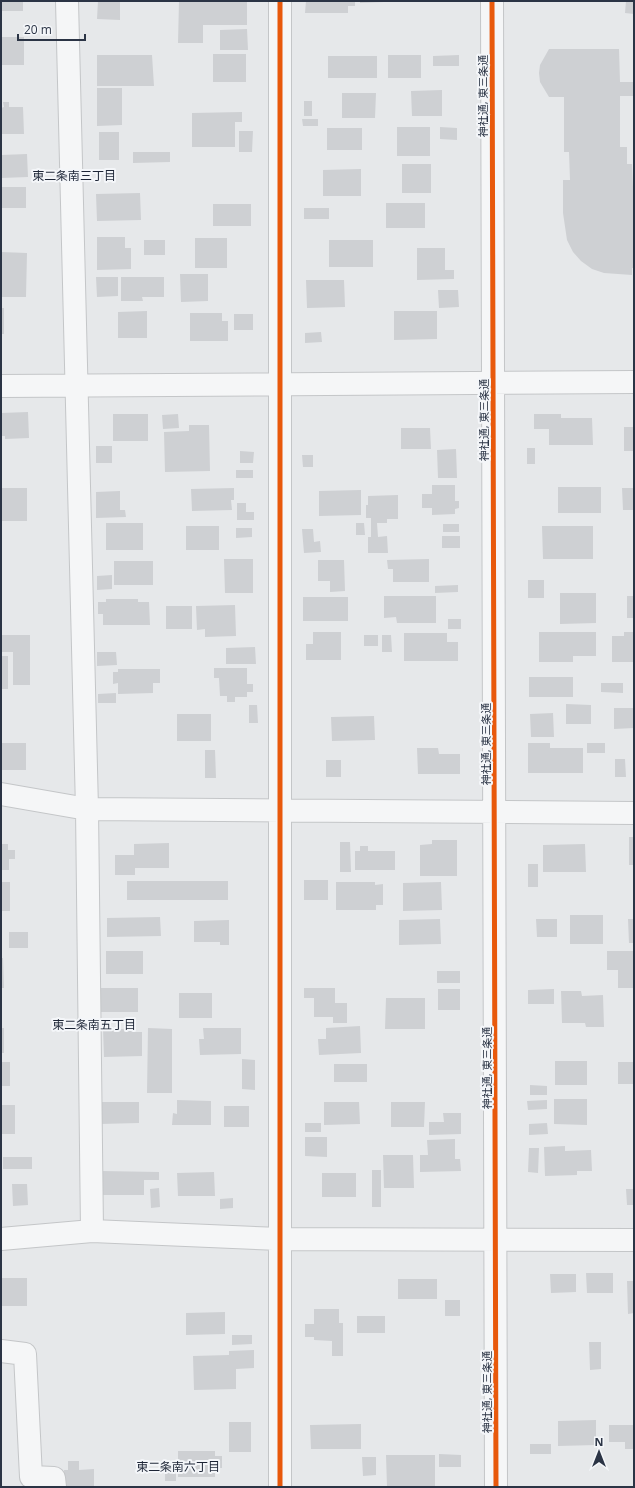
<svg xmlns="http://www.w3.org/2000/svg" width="635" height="1488" font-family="'Open Sans','Noto Sans JP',sans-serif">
  <rect width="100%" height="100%" fill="#e6e8ea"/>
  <!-- building -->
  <path fill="#ced0d3" d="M1,1H23V11H1Z
    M98,1H120V20L97,19Z
    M179,1H247V25H203V43H178Z
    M306,1H355V6H348V13H305Z
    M360,1H384V2L360,3Z
    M626,1H634V14L625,13Z
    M247,29L248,50H220V30Z
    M1,37H24V65H1Z
    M549,49H619L620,82H634V96H620V147H627V164H632L633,187H634V268H632V275L604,273L592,269L581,261L573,252L567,240L563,213V180H570L569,152H564V97H549L540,82L539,73L540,65Z
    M213,54H246V82H213Z
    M97,55H152L154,86H97Z
    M388,55H421V78H388Z
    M459,55V66H433V56Z
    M328,56H377V78H328Z
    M97,88H122V125L97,126Z
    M442,90V116H412L411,91Z
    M342,93H376L375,118H342Z
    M304,101H312V116H304Z
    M3,102H9V107H23L24,134H1V108L4,107Z
    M242,112V122H235V147H192V113Z
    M302,119H318V126H303Z
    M397,127H430V156H397Z
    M440,127L457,128V140L440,139Z
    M327,128H362V150H327Z
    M239,131H253L252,152H239Z
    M99,132H119V160H99Z
    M133,152H170V162L133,163Z
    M27,154L28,177L1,178V155Z
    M402,164H431V193H402Z
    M361,169V196H323V170Z
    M1,187H26V208H1Z
    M140,193L141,220L97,221L96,194Z
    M386,203H425V228H386Z
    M213,204H251V226H213Z
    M304,208H329V219H304Z
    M97,237H125V248H131V269L97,270Z
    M195,238H227V268H195Z
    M144,240H165V255H144Z
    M329,240H373V267H329Z
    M417,248H445V270H454V279L417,280Z
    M1,252L27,253L26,297H1Z
    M180,274H208V301L181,302Z
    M96,277H118V296L97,297Z
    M121,277H164V297H142L143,301H121Z
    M306,280H344L345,307L307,308Z
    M438,290H458L459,307L439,308Z
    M1,308H4V334H1Z
    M147,311V338H118V312Z
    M394,311H437V339L394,340Z
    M190,313H222V321H228V341H190Z
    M234,314H253V330H234Z
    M321,332L322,342L305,343V333Z
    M28,412L29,438L5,439V436H1V413Z
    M113,414H148V441H113Z
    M178,414L179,428L163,429L162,415Z
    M534,414H561V418H592L593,445H549V429H534Z
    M189,425H209L210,471L165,472L164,432L189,431Z
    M624,427H634V451H624Z
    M401,428H430L431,449H401Z
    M96,446H112V463H96Z
    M527,448H535V464H527Z
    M456,449L457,478H438L437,450Z
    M240,451L254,452L253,463H240Z
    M302,455H313V467H303Z
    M236,470H253V478H236Z
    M432,485H455V501H459V508L455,509V514L432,515V508H422V494H432Z
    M558,487H601V513H558Z
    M1,488H27V521H1Z
    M234,488V500H231L232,510L192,511L191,489Z
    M622,488H634V510H623Z
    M361,490V515L319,516V491Z
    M120,491V510H125L126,517L96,518V492Z
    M398,495V519H387V523H377L378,537L387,536L388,553H368V537H371V518H366V505H368V496Z
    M237,503H246V512H254V520H237Z
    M106,523H143V550H106Z
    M356,523H364L365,535H356Z
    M443,524H459V532H443Z
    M186,526H219V550H186Z
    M542,526H593V559H543Z
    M236,528H252V537L236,538Z
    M302,529H313L314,542L320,541L321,552L304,553Z
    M442,536H460V548H442Z
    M224,559H253V593H225Z
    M429,559V582H393V569H388L387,560Z
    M318,560H344L345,591L330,592V581H318Z
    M114,561H153V585H114Z
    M112,575V589L97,590V576Z
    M528,580H544V598H528Z
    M458,585V592L435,593V586Z
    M560,593H596V623L560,624Z
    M384,596H436V623H397L396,617L384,618Z
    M627,596H634V618H627Z
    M303,597H348V621H303Z
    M106,599H138V602H149L150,625H103V614H98V602H106Z
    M235,605L236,636L205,637V629L197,630L196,606Z
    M166,606H192V629H166Z
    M448,619H461V629H448Z
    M313,632H341V660H306V644H313Z
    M539,632H596V656H573V662H539Z
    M624,632H634V662H612V636H624Z
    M404,633H447V642H458V661H404Z
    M1,635H30V685H13V652H1Z
    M364,635H378V646H364Z
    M382,635H391L392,652H382Z
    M255,647L256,664H226V648Z
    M97,652H116L117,665L97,666Z
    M1,656H8V689H1Z
    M214,668H247V684H253V692H247V697H235V702H227V696H220L219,678H214Z
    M118,669H160V683H153V693L118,694V683L113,684V672H118Z
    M529,677H573V697H529Z
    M601,683H623V693L601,692Z
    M116,693V703H98V694Z
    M566,704L591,705V724H566Z
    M249,705H257L258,723H249Z
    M614,708H634V728L614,729Z
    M553,713L554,737H531L530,714Z
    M177,714H211V741H177Z
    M374,716L375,740L332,741L331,717Z
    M1,743H26V770H1Z
    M528,743H550V748H583V773H528Z
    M587,743H605V753H587Z
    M417,748H438L439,754H460V774H418Z
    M205,750H215L216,778H205Z
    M615,759H625L626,777H615Z
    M326,760H341V777H326Z
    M629,837H634V865H629Z
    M432,840H457V876H420V845L432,844Z
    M340,842H350L351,872H340Z
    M169,843V868H135V875H115V855H134V844Z
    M1,844H8V850H15V859H9V870H1Z
    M585,844L586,872H543V845Z
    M360,846H368V851H395V870H355V851H360Z
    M528,864H538V887H528Z
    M304,880H328V900H304Z
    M127,881H228V900H127Z
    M1,882H10V911H1Z
    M336,882H375V885L383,884V905H376V910H336Z
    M441,882L442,910L403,911V883Z
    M570,915H603V944H570Z
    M160,917L161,936L107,937V918Z
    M440,919L441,944L399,945V920Z
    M536,919H557V937H537Z
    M628,919H634V943H629Z
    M229,920V945H220V942H194V921Z
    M9,932H28V948H9Z
    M106,951H143V974H106Z
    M607,951H634V988H618V970H607Z
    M1,958H3L4,988H1Z
    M437,971H460V983H437Z
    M101,988H138V1012H101Z
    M304,988H335V1003H347V1023H333V1017H314V998H304Z
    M438,989H460V1010H438Z
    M554,989V1004H528V990Z
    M561,991H581L582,996L603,995L604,1027H586L585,1023H562Z
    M179,993H212V1018H179Z
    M386,998H425V1029H385Z
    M360,1026L361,1053L319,1055L318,1039H326V1028Z
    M1,1028H4V1053H1Z
    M148,1028L172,1029V1093H147Z
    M203,1028H241V1054L200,1055L199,1039H204Z
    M103,1029H133V1032H142V1056L104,1057Z
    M242,1059L255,1060V1090L242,1089Z
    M555,1061H587V1085H555Z
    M1,1062H10V1086H1Z
    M618,1062H634V1084H618Z
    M334,1064H367V1082H334Z
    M530,1085L547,1086V1095H530Z
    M554,1099H587V1125L554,1124Z
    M177,1100L211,1101V1125H172L173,1113L177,1114Z
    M547,1100V1109L528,1110L527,1101Z
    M100,1102H139V1123L100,1124Z
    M324,1102H359L360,1124L324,1125Z
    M391,1102H425L424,1127H391Z
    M1,1105H15V1134H1Z
    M224,1106H249V1127H224Z
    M443,1113H461V1134L429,1135V1122H444Z
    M305,1123H321V1132H305Z
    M547,1123L548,1134L529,1135V1124Z
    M305,1137H327V1157L305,1156Z
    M455,1139V1159H460L461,1171L420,1172V1155H428L427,1140Z
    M565,1146V1151L591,1150L592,1171H577V1175L545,1176L544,1147Z
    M529,1148H539L538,1173L528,1172Z
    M383,1155H413L414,1188H384Z
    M3,1157H32V1169H3Z
    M372,1170H381V1207H372Z
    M101,1171L159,1172V1180H144V1195H101Z
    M214,1172L215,1196H178L177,1173Z
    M322,1173H356V1197H322Z
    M633,1173H634V1185H633Z
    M12,1184H27L28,1205L13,1206Z
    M159,1188L160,1207L151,1208L150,1189Z
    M626,1189H634V1205H627Z
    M233,1198V1208L220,1209V1199Z
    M586,1273H613V1293H587Z
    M550,1274H576V1292L551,1293Z
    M1,1278H27V1306H1Z
    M398,1279H437V1299H398Z
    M627,1281H634V1313L628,1314Z
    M445,1300H460V1316H445Z
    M314,1309H339V1323H343V1356H332V1341L314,1340V1337H305V1324H314Z
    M225,1312V1334L186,1335V1313Z
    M357,1316H385V1333H357Z
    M232,1335H252V1344L232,1345Z
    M589,1342H601V1369L590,1370Z
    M254,1350V1368L236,1369V1389L194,1390L193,1356L229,1355V1351Z
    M596,1420V1445L558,1446V1421Z
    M229,1422H251V1452H229Z
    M361,1424V1449H311L310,1425Z
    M609,1425H634V1449H625V1442H609Z
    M530,1444H551V1454H530Z
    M178,1451H215V1456H222V1468H215V1477H178Z
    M439,1454L461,1455V1467H439Z
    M386,1455H435V1487H387Z
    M362,1457H376V1475L363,1476Z
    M68,1461H79V1470L94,1469V1487H65L64,1470H68Z
    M165,1471H176V1481H165Z"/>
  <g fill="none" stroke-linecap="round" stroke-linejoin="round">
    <defs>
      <path id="minor" d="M67,1L87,809L92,1231
        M492,1L496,1487
        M1,386L634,382
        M1,794L87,809L634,813
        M1,1239L92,1231L280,1239L634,1240
        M1,1351L25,1354L31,1477L54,1478L55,1487
        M280,1487V1"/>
    </defs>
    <!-- minor casing -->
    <use href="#minor" stroke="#c4c6c8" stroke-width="24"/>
    <!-- minor -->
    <use href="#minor" stroke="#f5f6f7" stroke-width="22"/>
    <defs>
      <path id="cycleway" d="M492,1L496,1487
        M280,1487V1"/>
    </defs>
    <!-- cycleway casing -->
    <use href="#cycleway" stroke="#f4f6f9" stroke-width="8"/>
    <!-- cycleway -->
    <use href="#cycleway" stroke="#e8590c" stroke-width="5"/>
  </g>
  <g text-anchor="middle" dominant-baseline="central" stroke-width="4" stroke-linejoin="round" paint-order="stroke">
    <!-- street labels -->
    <g font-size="11" fill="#2b3445" stroke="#f4f6f9">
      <text transform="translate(482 96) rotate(-90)">神社通, 東三条通</text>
      <text transform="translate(483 420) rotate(-90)">神社通, 東三条通</text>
      <text transform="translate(485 744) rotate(-90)">神社通, 東三条通</text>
      <text transform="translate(486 1068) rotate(-90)">神社通, 東三条通</text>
      <text transform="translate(486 1392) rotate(-90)">神社通, 東三条通</text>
    </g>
    <!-- neighbourhood labels -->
    <g font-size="12" fill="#1d2536" stroke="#f4f6f9">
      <text x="74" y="175">東二条南三丁目</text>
      <text x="94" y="1024">東二条南五丁目</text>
      <text x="178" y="1466">東二条南六丁目</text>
    </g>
  </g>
  <!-- border -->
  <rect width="635" height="1488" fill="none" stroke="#2b3445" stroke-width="4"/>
  <!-- north arrow -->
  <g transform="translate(599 1452)" stroke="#f4f6f9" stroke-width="3" paint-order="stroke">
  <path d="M0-3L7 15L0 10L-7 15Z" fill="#2b3445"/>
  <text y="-6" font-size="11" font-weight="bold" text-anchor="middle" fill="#2b3445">N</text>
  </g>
  <!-- scale -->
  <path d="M18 34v6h67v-6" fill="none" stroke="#2b3445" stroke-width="2"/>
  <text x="24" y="34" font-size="12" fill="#2b3445" stroke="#f4f6f9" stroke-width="3" paint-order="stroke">20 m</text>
</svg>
